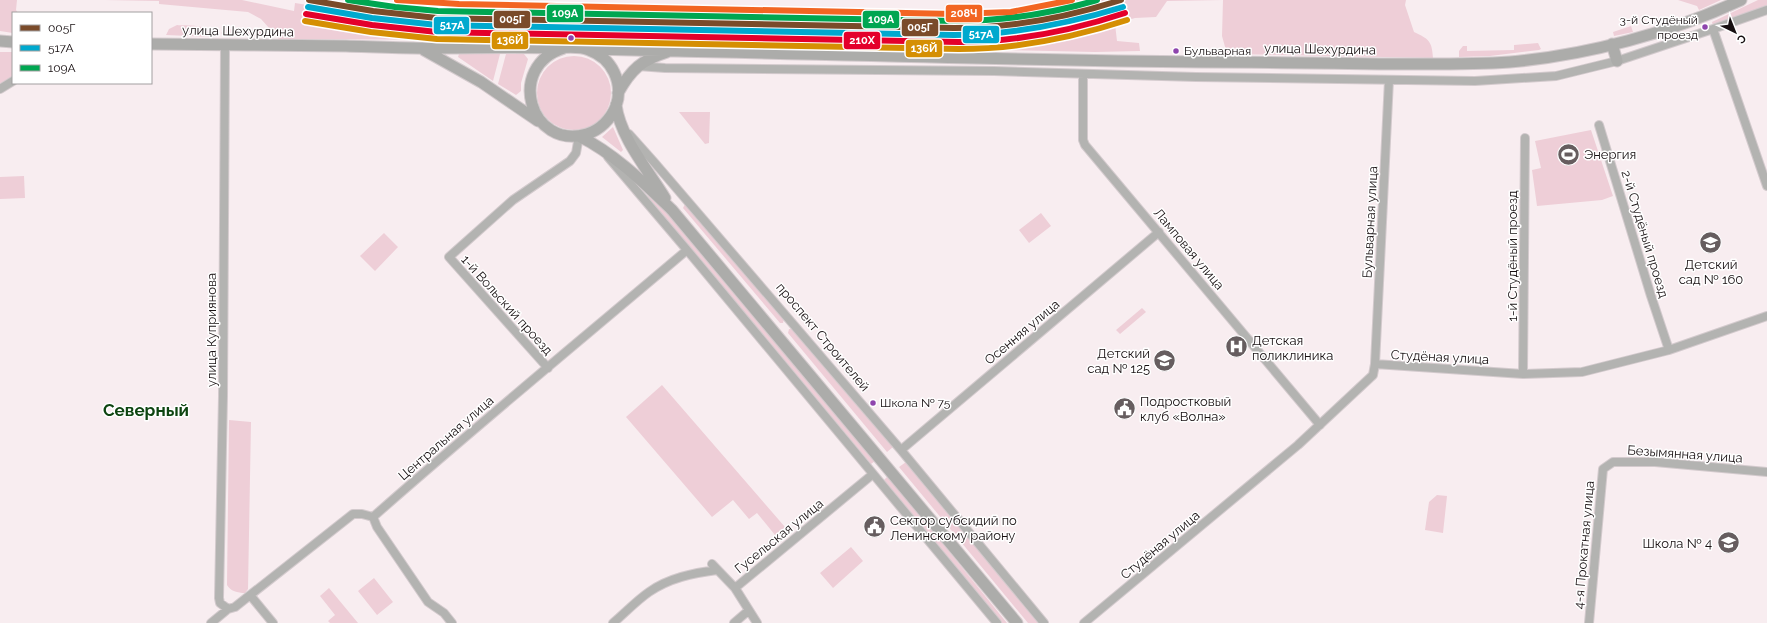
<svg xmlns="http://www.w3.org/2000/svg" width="1767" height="623" font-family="Raleway,sans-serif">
  <rect width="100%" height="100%" fill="#f8edf0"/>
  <!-- green -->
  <path fill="#eeced7" d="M0,0H17L16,10L18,13H13V33L0,31Z
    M105,0H242L294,11L295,3L384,17L488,22L487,40L279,39L261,19L248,12L159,4V1Z
    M1071,0H1406L1405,5L1414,32C1429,39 1432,41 1433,58L1227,54L1222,36L1223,0L1167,1L1156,17L1135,18L1115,24L1117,41L1139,43L1140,51L1095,52L676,43L611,41L604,39L539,41L536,6L895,10L1015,9L1036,8Z
    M1678,0H1721L1699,10L1697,6Z
    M1758,0H1767V5L1713,26L1712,22Z
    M177,25C186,26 211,23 211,37L166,35L169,29Z
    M1631,26L1633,32L1614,36L1613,32Z
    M227,29L258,30L262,31L267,36H226L221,33Z
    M1538,43L1541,49L1539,50L1490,56L1459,57V51L1463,46H1467V51L1514,50V45Z
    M0,52H13V79L0,86Z
    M461,54H500L493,81L458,57L459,54Z
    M506,54H524L528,59L521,83V91L516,95L498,84Z
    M537 93a37 37 0 1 1 74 0a37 37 0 1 1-74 0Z
    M679,112H710L709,143L705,144Z
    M613,127L623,150L621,152L602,137Z
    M1591,130L1613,196L1602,200L1537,206L1532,170L1541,168L1535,141Z
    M24,176L25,198L0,199V177Z
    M648,194H650L671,218L875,461L871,464L647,197Z
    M685,204L784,319L783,323H780L683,208Z
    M1041,213L1051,226L1029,243L1019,230Z
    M384,233L398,247L375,271L360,256Z
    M1142,308L1146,312L1120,334L1116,330Z
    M789,329H792L893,447L887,452L788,333Z
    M662,385L785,527L775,535L757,513L749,519L733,500L712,517L626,417Z
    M229,420L251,422L248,589L245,593C238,593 230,591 227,585Z
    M906,462L1038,623H1028L899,467Z
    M888,476L1007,623H1002L884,480Z
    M1437,495L1447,496L1443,533L1425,530L1429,502Z
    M851,547L863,561L833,588L820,573Z
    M374,578L393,602L377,615L358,591Z
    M329,588L358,623H330L328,621L335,615L320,596Z"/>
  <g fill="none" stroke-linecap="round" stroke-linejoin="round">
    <defs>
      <path id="minor" d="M1713,29L1767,186
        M225,46L223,396L219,598L220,603L228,609
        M638,66L665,68L994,71L1196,77L1475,81L1556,76L1617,61L1713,29L1767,10
        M1083,75V140L1085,145L1320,425
        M0,89L13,81
        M1599,125L1651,296L1669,350
        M629,134L654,162L901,450L1044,623
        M608,157L687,250L997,623
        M1375,364L1389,80
        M548,368L449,257L513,200L570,161L576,153L579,136
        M1523,374L1525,138
        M901,450L1159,232
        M373,517C476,426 582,339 687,250
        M373,517L377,527L428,602L444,613L452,623
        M712,564L735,588L757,623
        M735,588L873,474
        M250,595L273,623
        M211,623L228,609L235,607L353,514H362L373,517
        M613,623C625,613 636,601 649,592C669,578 693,573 717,570
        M734,623L748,611
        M1084,623L1298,445L1373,375L1375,364L1523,374L1582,372L1669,350L1767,316
        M1589,623L1603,469L1613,462H1655L1767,472"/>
      <path id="major" d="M0,41L13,42
        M151,44C216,45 281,45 346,46C377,47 408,49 440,48C477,48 514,47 551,48C563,48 578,45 589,50C612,58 624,83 616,106C611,119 600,130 587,134C530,151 505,66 564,48
        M1612,44L1617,61
        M587,49C791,53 996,60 1200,62C1261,62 1321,63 1382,64C1425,64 1467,65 1510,62C1588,55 1670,33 1741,0
        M424,50L481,82L538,121
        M618,93C631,69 642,60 667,52
        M616,105C620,137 648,170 665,198
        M579,136C615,154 643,182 672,210L1017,623"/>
    </defs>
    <!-- minor casing -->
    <use href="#minor" stroke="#d3cacd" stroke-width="10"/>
    <!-- major casing -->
    <use href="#major" stroke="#d3cacd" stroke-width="13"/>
    <!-- minor -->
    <use href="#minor" stroke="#b3b3b1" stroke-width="8"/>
    <!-- major -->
    <use href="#major" stroke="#acacaa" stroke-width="11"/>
    <defs>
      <path id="rail-1" d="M309,0L373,11L437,18L954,28C1012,28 1066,18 1121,0"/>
      <path id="rail-2" d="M308,7L372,18L437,25L954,35C1013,35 1067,24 1123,7"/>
      <path id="rail-3" d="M348,0L395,7L438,11L954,21C1003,21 1050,14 1097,0"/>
      <path id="rail-4" d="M306,14L372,25L437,32L959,42C1017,42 1071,31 1125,13"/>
      <path id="rail-5" d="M397,0L459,4L954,14L1011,12L1072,0"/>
      <path id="rail-6" d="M305,21L371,32L437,39L959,49C1018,49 1072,38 1127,20"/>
    </defs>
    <!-- rail-1 casing -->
    <use href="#rail-1" stroke="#fff" stroke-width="9"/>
    <!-- rail-2 casing -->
    <use href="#rail-2" stroke="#fff" stroke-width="9"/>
    <!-- rail-3 casing -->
    <use href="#rail-3" stroke="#fff" stroke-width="9"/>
    <!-- rail-4 casing -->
    <use href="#rail-4" stroke="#fff" stroke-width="9"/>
    <!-- rail-5 casing -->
    <use href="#rail-5" stroke="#fff" stroke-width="9"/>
    <!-- rail-6 casing -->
    <use href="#rail-6" stroke="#fff" stroke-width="9"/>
    <!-- rail-1 -->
    <use href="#rail-1" stroke="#7a4b2a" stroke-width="6"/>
    <!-- rail-2 -->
    <use href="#rail-2" stroke="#00a9ce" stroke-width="6"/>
    <!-- rail-3 -->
    <use href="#rail-3" stroke="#00a651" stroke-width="6"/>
    <!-- rail-4 -->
    <use href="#rail-4" stroke="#e4002b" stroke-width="6"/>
    <!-- rail-5 -->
    <use href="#rail-5" stroke="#f26522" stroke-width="6"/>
    <!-- rail-6 -->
    <use href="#rail-6" stroke="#d58f03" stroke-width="6"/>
  </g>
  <!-- icons -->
  <defs>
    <symbol id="stadium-disc" viewBox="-11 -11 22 22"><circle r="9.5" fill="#665d5f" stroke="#fff"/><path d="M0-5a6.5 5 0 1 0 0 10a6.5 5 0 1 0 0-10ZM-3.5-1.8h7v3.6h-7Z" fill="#fff"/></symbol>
    <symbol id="school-disc" viewBox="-11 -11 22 22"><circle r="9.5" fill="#665d5f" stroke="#fff"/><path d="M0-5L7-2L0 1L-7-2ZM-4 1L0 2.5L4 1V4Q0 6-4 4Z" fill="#fff"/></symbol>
    <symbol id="hospital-disc" viewBox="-11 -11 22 22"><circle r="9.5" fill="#665d5f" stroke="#fff"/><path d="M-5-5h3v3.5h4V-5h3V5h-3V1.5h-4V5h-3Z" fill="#fff"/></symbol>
    <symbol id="civic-disc" viewBox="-11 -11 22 22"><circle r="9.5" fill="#665d5f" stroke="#fff"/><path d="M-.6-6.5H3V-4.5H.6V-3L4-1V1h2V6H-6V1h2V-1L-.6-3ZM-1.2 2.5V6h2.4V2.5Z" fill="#fff"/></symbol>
  </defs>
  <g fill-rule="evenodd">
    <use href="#stadium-disc" x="1556" y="142" width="25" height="25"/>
    <use href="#school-disc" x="1698" y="230" width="25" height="25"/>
    <use href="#hospital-disc" x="1224" y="334" width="25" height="25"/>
    <use href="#school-disc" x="1152" y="348" width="25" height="25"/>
    <use href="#civic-disc" x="1112" y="396" width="25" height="25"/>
    <use href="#civic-disc" x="862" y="514" width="25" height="25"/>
    <use href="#school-disc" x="1716" y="530" width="25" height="25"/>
  </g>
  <!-- markers -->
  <g fill="#8e44ad" stroke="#fff" stroke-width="1.5">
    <circle cx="1705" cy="27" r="3.5"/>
    <circle cx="571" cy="38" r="3.5"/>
    <circle cx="1176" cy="51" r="3.5"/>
    <circle cx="873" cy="403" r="3.5"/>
  </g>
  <g text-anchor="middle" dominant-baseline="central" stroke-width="3" stroke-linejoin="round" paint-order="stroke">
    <!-- bus labels -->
    <g font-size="12" fill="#170f11" stroke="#fff" text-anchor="start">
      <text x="1698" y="20" text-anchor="end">3-й Студёный<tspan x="1698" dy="15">проезд</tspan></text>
      <text x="1184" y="51">Бульварная</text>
      <text x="880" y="403">Школа № 75</text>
    </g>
    <!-- street labels -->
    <g font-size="13" fill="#170f11" stroke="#fff">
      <text transform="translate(238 31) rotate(1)">улица Шехурдина</text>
      <text transform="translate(1320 49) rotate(1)">улица Шехурдина</text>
      <text transform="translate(1370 222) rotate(-87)">Бульварная улица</text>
      <text transform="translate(1645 234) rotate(73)">2-й Студёный проезд</text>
      <text transform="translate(1189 249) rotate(50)">Ламповая улица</text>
      <text transform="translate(1512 256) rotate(-90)">1-й Студёный проезд</text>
      <text transform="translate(507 305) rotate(48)">1-й Вольский проезд</text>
      <text transform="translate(211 330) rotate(-90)">улица Куприянова</text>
      <text transform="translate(1022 332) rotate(-40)">Осенняя улица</text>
      <text transform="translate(823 337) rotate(50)">проспект Строителей</text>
      <text transform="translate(1440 357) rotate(3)">Студёная улица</text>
      <text transform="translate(446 438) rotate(-41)">Центральная улица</text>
      <text transform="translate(1685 454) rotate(4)">Безымянная улица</text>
      <text transform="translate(779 536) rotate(-39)">Гусельская улица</text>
      <text transform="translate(1160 545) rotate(-40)">Студёная улица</text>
      <text transform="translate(1584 545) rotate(-85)">4-я Прокатная улица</text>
    </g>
    <!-- poi labels -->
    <g font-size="13" fill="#170f11" stroke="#fff" text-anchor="start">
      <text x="1584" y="154">Энергия</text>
      <text x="1711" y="264" text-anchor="middle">Детский<tspan x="1711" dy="15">сад № 160</tspan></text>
      <text x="1252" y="340">Детская<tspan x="1252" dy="15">поликлиника</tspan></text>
      <text x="1150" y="353" text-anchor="end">Детский<tspan x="1150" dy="15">сад № 125</tspan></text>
      <text x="1140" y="401">Подростковый<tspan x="1140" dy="15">клуб «Волна»</tspan></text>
      <text x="890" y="520">Сектор субсидий по<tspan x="890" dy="15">Ленинскому району</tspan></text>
      <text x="1712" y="543" text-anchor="end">Школа № 4</text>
    </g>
    <!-- district labels -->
    <g font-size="17" font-weight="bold" fill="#0e4511" stroke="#fff">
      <text x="146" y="410">Северный</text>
    </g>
  </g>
  <g stroke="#fff" stroke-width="1.5">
    <rect x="546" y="4" width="38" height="19" rx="4" fill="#00a651"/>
    <rect x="945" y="4" width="38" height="19" rx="4" fill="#f26522"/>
    <rect x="493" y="10" width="38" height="19" rx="4" fill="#7a4b2a"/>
    <rect x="862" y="10" width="38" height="19" rx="4" fill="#00a651"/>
    <rect x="433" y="16" width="37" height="19" rx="4" fill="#00a9ce"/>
    <rect x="901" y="18" width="38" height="19" rx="4" fill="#7a4b2a"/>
    <rect x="962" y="25" width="38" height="19" rx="4" fill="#00a9ce"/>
    <rect x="843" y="31" width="38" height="19" rx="4" fill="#e4002b"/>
    <rect x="491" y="31" width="38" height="19" rx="4" fill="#d58f03"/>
    <rect x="905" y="39" width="38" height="19" rx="4" fill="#d58f03"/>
  </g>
  <g font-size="11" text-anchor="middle" font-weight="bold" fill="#fff">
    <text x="565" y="17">109А</text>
    <text x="964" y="17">208Ч</text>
    <text x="512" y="23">005Г</text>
    <text x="881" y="23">109А</text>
    <text x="452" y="29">517А</text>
    <text x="920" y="31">005Г</text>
    <text x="981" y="38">517А</text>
    <text x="862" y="44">210Х</text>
    <text x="510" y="44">136Й</text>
    <text x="924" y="52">136Й</text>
  </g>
  <!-- legend -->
  <rect x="12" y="12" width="140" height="72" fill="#ffffff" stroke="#a29fa0"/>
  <rect x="20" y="25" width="20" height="6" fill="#7a4b2a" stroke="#a29fa0"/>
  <text x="48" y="32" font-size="12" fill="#170f11">005Г</text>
  <rect x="20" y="45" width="20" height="6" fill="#00a9ce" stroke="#a29fa0"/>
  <text x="48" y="52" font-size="12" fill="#170f11">517А</text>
  <rect x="20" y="65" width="20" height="6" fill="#00a651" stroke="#a29fa0"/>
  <text x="48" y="72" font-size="12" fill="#170f11">109А</text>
  <!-- north arrow -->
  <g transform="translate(1735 32) rotate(137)" stroke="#ffffff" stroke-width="3" paint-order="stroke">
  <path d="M0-3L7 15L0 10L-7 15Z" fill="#170f11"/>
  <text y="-6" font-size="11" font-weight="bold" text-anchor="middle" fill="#170f11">С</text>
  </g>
</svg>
